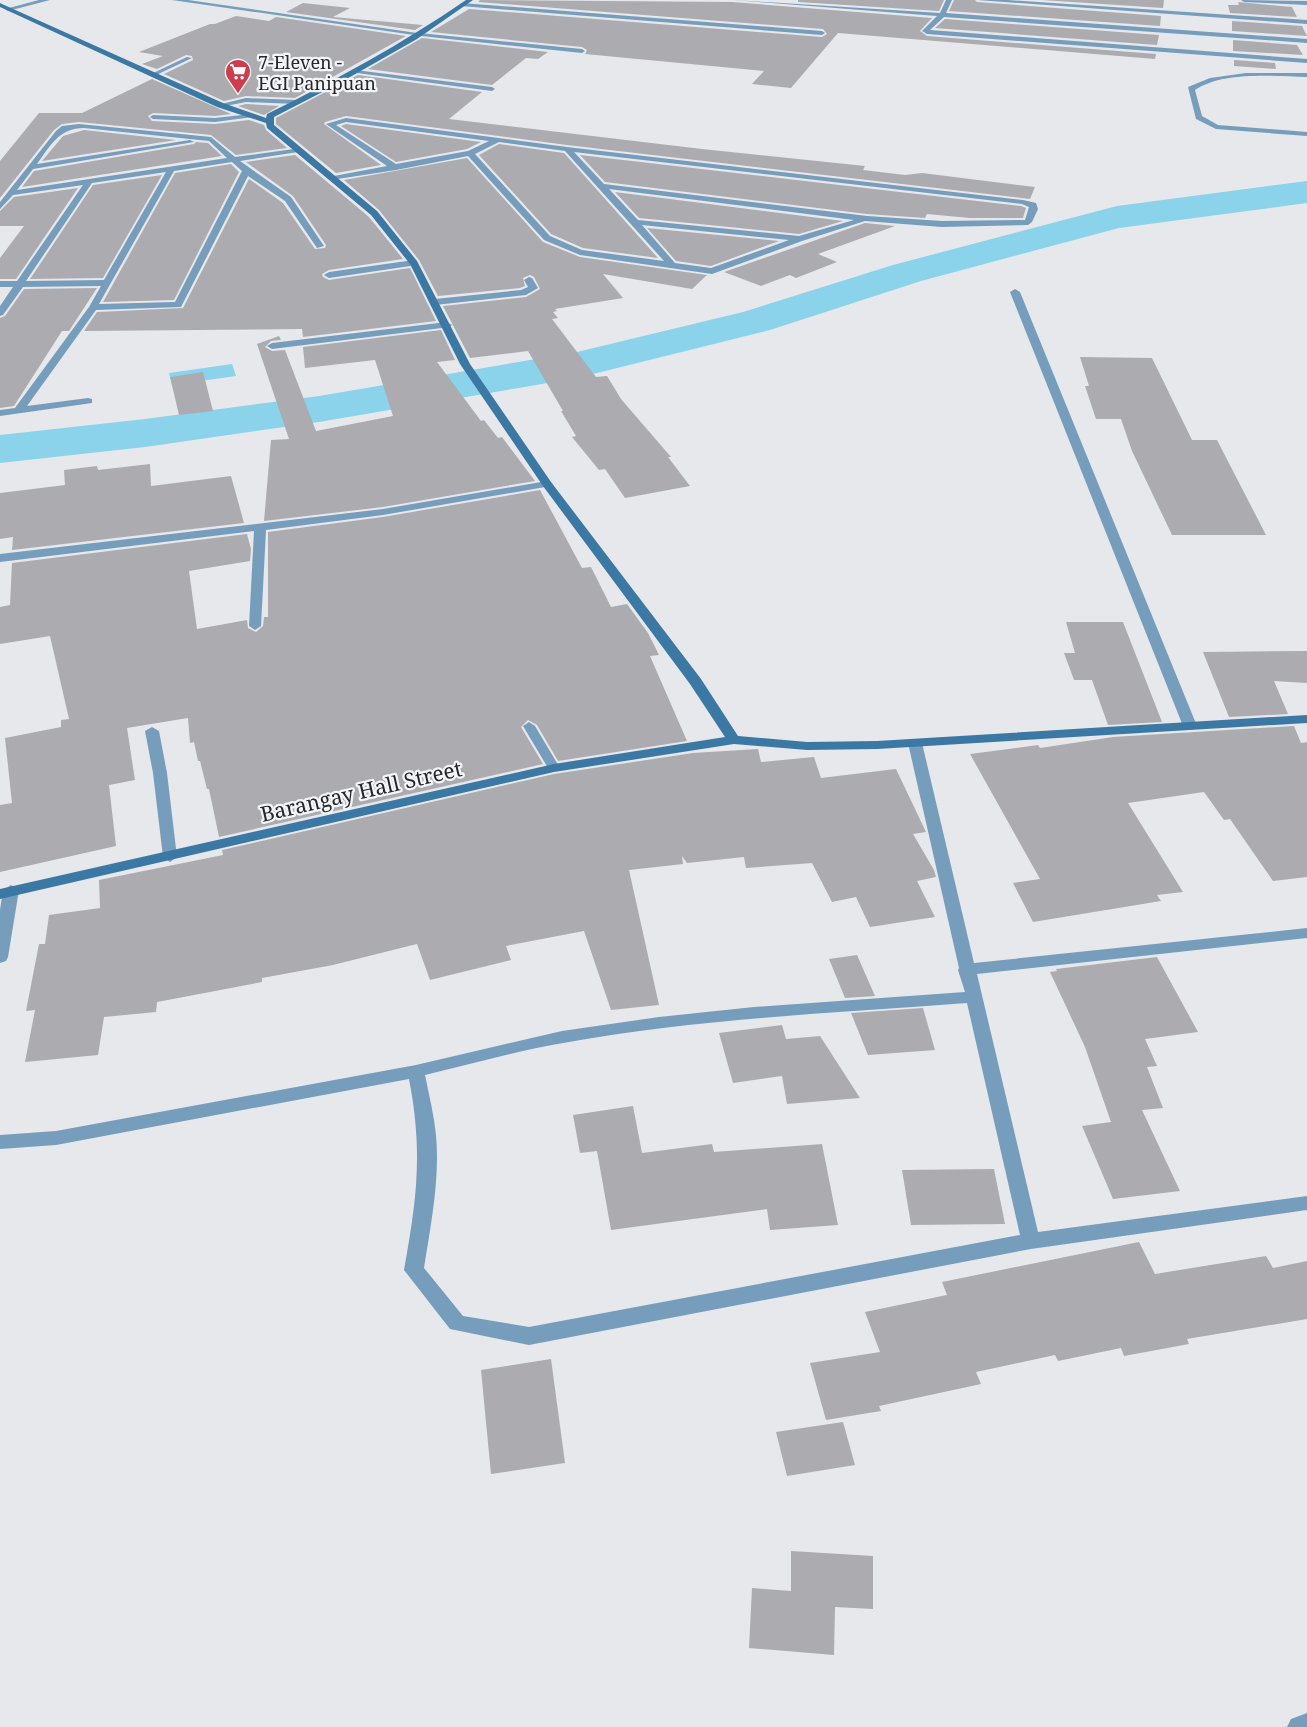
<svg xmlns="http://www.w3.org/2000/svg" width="1307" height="1727" font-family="'Noto Serif',serif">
  <rect width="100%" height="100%" fill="#e6e8ec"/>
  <!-- water -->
  <path fill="#8bd3ea" d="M232,364L236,376L172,385L169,373Z"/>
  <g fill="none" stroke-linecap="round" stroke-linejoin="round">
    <!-- river -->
    <path fill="#8bd3ea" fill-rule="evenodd" d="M1307,181V203L1119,228L921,281L770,330L577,378L319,422L145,447L0,463V435L145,419L319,396L577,352L743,312L893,265L1117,206Z"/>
  </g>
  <!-- building -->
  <path fill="#acabb0" d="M480,0L732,2L932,18L920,31L927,36L1156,54L1155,59L838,33L791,88L752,84L764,71L585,54L587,50L582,47L431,32L469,9L822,37L827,34L823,29L478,2Z
    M798,0H944L939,11L798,2Z
    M954,0H975L977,2L1161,16L1160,26L949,11Z
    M1042,0H1164L1163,8Z
    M1238,2L1292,7L1297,17L1230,13L1228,5H1239Z
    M303,3L350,8L333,17L423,25L415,30L286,12Z
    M236,16L269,21L276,17L406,36L295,98L246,96L224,101L164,74L193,60L192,56L186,55L157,69L142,64L163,56L139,52L210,24H215Z
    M945,19L1159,35L1157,45L935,28Z
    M1232,21L1302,26L1307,36L1232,31Z
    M422,38L548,52L538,59L526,58L492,85L368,69Z
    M1233,40L1297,45L1303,55L1233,51Z
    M1234,60L1275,63L1276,69L1234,66Z
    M358,75L482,92L449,119L702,149L865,166L863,170L905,175L922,173L1035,187L1030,199L567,145L346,116L325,122L324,124L381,165L336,173L276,124V118Z
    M152,79L231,114L215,116L153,113L148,116L152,121L215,124L249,120L264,125L266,130L287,148L236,155L211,135L79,122L62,124L54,130L0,198V161L39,113H82Z
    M246,104L279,106L264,115L238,106Z
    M346,124L481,142L467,149L396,162L341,126Z
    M84,130L176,140L42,161L63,136Z
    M196,142L208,143L222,156L22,187L34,171L194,144Z
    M499,144L564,153L658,258L583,248L551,234L479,155Z
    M295,155L369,217L403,259L329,270L322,274L323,277L329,280L410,268L436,321L303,337L302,329L84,331L97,312L183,308L249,179L283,203L315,249L325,248L326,245L293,196L246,162Z
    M580,155L1021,206L1026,208L1023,218H970L927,214L925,218L867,214L605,182Z
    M467,158L543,242L580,257L707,275L692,289L603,274L623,298L555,309L557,311L553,312L558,318L552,319L596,377L607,376L621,399L671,457H668L690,486L625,498L605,469L599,470L572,437L576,436L561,411H563L528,351L470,358L443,306L526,297L540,289L534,277L530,275L523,278L525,286L520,288L438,296L419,260L379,210L344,180Z
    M231,164L239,172L174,300L103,302L175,173Z
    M162,175L103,278L30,279L93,185Z
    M78,188L16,279H0V258L24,226H0V211L14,197Z
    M615,192L843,221L799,234L639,218Z
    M865,223L895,226L818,254L837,262L796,278L790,275L761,286L724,272Z
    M647,228L779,241L711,266L676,261Z
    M97,288L69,331H62L14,406L0,408V318L5,316L24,289Z
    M441,330L455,360L437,362L481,421L484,420L498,438L502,437L535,481L383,507L264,521L271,440L289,439L257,344L279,336L281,340L271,341L265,347L272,351L285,350L316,431L393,416L375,360L305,368L303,347Z
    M1080,357L1152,358L1192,440H1217L1266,535H1172L1132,451L1121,419H1096L1085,386H1089Z
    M203,372L213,411L179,415L170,377Z
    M150,464L151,486L231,476L244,523L12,550L13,537L0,539V493L65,485L64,470L97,466L98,470Z
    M540,490L582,568L591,567L611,607L627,604L648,633L659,655L650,656L687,741L558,761L537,725L528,720L521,727L543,764L219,837L209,789H207L200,761H198L194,742L190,743L188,718L127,728L135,780L109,785L116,846L0,872V805L12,803L5,738L61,727V720L69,719L50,636L0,644V607L10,605L12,563L247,534L251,549L250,561L189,571L197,629L247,620L248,628L256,632L263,626L264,617H268V532L383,517Z
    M1066,622H1123L1162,722L1108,725L1092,680H1074L1064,653H1075Z
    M1307,651V683L1274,681L1288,714L1229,717L1203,652Z
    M1294,726L1301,743L1307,742V877L1273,881L1230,819L1224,820L1204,792L1128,803L1183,892L1157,895L1161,901L1033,922L1013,883L1040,879L970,754L1038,745L1040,748L1113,737Z
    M758,749L761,762L814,757L821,778L896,769L926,832L913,834L934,870L936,877L917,881L935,917L870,927L856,897L832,902L812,863L746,868L744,857L687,863L682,856L683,864L629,870L659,1005L611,1010L584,931L506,946L511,960L430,980L417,944L333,965L262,978V982L157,1002L156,1012L104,1017L98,1055L25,1062L35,1010L26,1011L39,944H45L49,915L100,908L99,880L223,855L222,850L554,774L693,753Z
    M857,955L875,996L845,998L829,959Z
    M1157,957L1198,1032L1145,1039L1157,1066L1147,1067L1163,1108L1142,1110L1180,1191L1113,1199L1082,1126L1111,1122L1085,1047L1050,972L1057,971L1056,969Z
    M923,1008L935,1050L868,1055L851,1013Z
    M782,1025L786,1039L820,1036L860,1098L787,1104L782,1076L733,1083L719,1033Z
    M633,1106L642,1153L712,1144L714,1152L822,1144L838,1225L770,1230L767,1209L611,1230L597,1151L580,1153L573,1115Z
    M994,1169L1005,1224L911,1225L902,1170Z
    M1139,1242L1155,1274L1266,1256L1273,1268L1307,1261V1319L1187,1339L1189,1344L1124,1356L1121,1348L1058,1361L1055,1355L976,1372L981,1384L879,1406L881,1411L826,1420L810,1363L880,1352L865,1312L947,1295L942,1282Z
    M551,1359L565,1463L491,1474L481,1370Z
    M843,1422L855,1465L787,1476L776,1432Z
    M791,1551L873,1556V1609L835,1607L834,1655L749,1648L752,1588L791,1591Z"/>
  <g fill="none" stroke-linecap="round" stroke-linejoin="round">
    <!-- lane -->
    <path fill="#769dbc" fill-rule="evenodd" d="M462,3L822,31L825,33L822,35L460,6Z
      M419,33L582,49L585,51L582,53L421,36Z
      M355,70L492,87L495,89L492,91L357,73Z
      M246,98L296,100L299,102L296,104L246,102L220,107L217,105Z
      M251,114L253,117L215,122L153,119L150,117L153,115L215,118Z
      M529,722L535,726L560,768L558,771H550L548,768L523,726Z"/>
    <!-- street -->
    <path fill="#769dbc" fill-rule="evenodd" d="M39,0H50L8,11L5,9Z
      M172,0H188L424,34L421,36Z
      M733,0L940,13L946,0H952L946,13L1307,39V43L944,17L930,30L1307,59V63L927,34L922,31L937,16Z
      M977,0H1008L1307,20V24Z
      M1241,0L1307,1V5L1244,2Z
      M187,57L192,58L154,76L149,75Z
      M1246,73H1307V77C1275,76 1222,71 1195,90L1202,116L1218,125L1307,132V136L1216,129L1196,119L1188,87L1210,78Z
      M346,118L567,147L1023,200L1036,203L1038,209L1032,222L1028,225L942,227L865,221L802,241L712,274L580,255L544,240L468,156L396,170L331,180L330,178L334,176L387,166L326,124ZM346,122L489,141L468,151L396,164L336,125ZM499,142L565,151L664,261L582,250L550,236L475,154ZM574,152L1022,204L1029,207L1025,220L942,221L867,216L604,184ZM609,189L854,220L799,236L638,220ZM642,225L789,240L711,268L675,263Z
      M79,124L211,137L235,157L301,148V152H298L240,161L291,197L324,246L317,248L285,201L248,176L181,307L96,310L27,406L88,398L92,399V403L0,416V410L15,408L89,307L101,286L23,287L3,315L0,316V306L13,287H0V281H17L83,185L13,195L0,209V202L56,131L62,126ZM84,128L209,141L227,158L17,190L33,169L194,142L190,140L37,164C51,145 59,128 84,128ZM232,162L242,171L175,302L99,304L174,171ZM166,172L104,280L26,281L92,183Z
      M414,260L417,261V265L329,278L324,275L329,272Z
      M529,277L532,278L538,288L526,295L435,305L430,302L435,299L521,290L528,287L524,280Z
      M1015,289L1020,292L1197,726L1195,729L1190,730L1183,726L1010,292Z
      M447,322L452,325L450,327L272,349L267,346L272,343Z
      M547,481L553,484L551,486L383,515L266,530L261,626L255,630L249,626L254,531L0,562V554L383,509Z
      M152,727L159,731L167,773L177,857L170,862L163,857L153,773L145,731Z
      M915,739L922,743L974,963L1307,928V938L977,974L1038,1232L1307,1196V1210L1031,1249L529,1345L450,1329L404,1270C417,1198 423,1151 409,1079L56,1145L0,1149V1135L56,1131L416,1065L562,1031L659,1017L754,1007L965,992L958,970L959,968L908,743ZM967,1003L1020,1235L529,1327L463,1316L424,1268C431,1224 440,1179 436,1135C434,1115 429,1095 425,1075C471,1064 517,1051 563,1043C696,1019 833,1013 967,1003Z
      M11,885L19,890L8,957L6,961L0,963V910L3,890Z
      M1307,1713V1727H1287L1291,1719Z"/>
    <!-- secondary -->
    <path fill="#3b78a4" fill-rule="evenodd" d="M466,0H473L417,39L336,85L274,117V125L377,211L417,261L470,364L551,482L701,679L738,736L807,742L877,741L1307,715V723L877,749L807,750L734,744L554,772L0,899V889L554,764L725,737L690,684L543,486L460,364L410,264L371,215L267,128L266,123L217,107L0,7V3L2,4L223,103L266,118L267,114C336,80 402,44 466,0Z"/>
  </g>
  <!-- icons -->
  <defs>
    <symbol id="supermarket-pin" viewBox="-11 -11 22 30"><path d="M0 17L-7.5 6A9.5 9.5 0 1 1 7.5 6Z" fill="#cd3d4c" stroke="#f3f5f9"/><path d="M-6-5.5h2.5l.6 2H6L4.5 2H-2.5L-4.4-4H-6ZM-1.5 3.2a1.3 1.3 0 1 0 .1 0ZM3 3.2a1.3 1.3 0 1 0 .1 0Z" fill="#fff"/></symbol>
  </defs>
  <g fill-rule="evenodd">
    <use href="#supermarket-pin" x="223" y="57" width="30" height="40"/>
  </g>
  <g text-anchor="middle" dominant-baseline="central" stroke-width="4.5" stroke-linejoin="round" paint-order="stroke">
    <!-- far-poi labels -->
    <g font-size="18" fill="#262728" stroke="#f3f5f9" text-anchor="start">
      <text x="258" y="62">7-Eleven -<tspan x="258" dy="21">EGI Panipuan</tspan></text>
    </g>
    <!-- street labels -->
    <g font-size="21" fill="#262728" stroke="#f3f5f9">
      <text transform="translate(361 791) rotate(-13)">Barangay Hall Street</text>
    </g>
  </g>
</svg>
